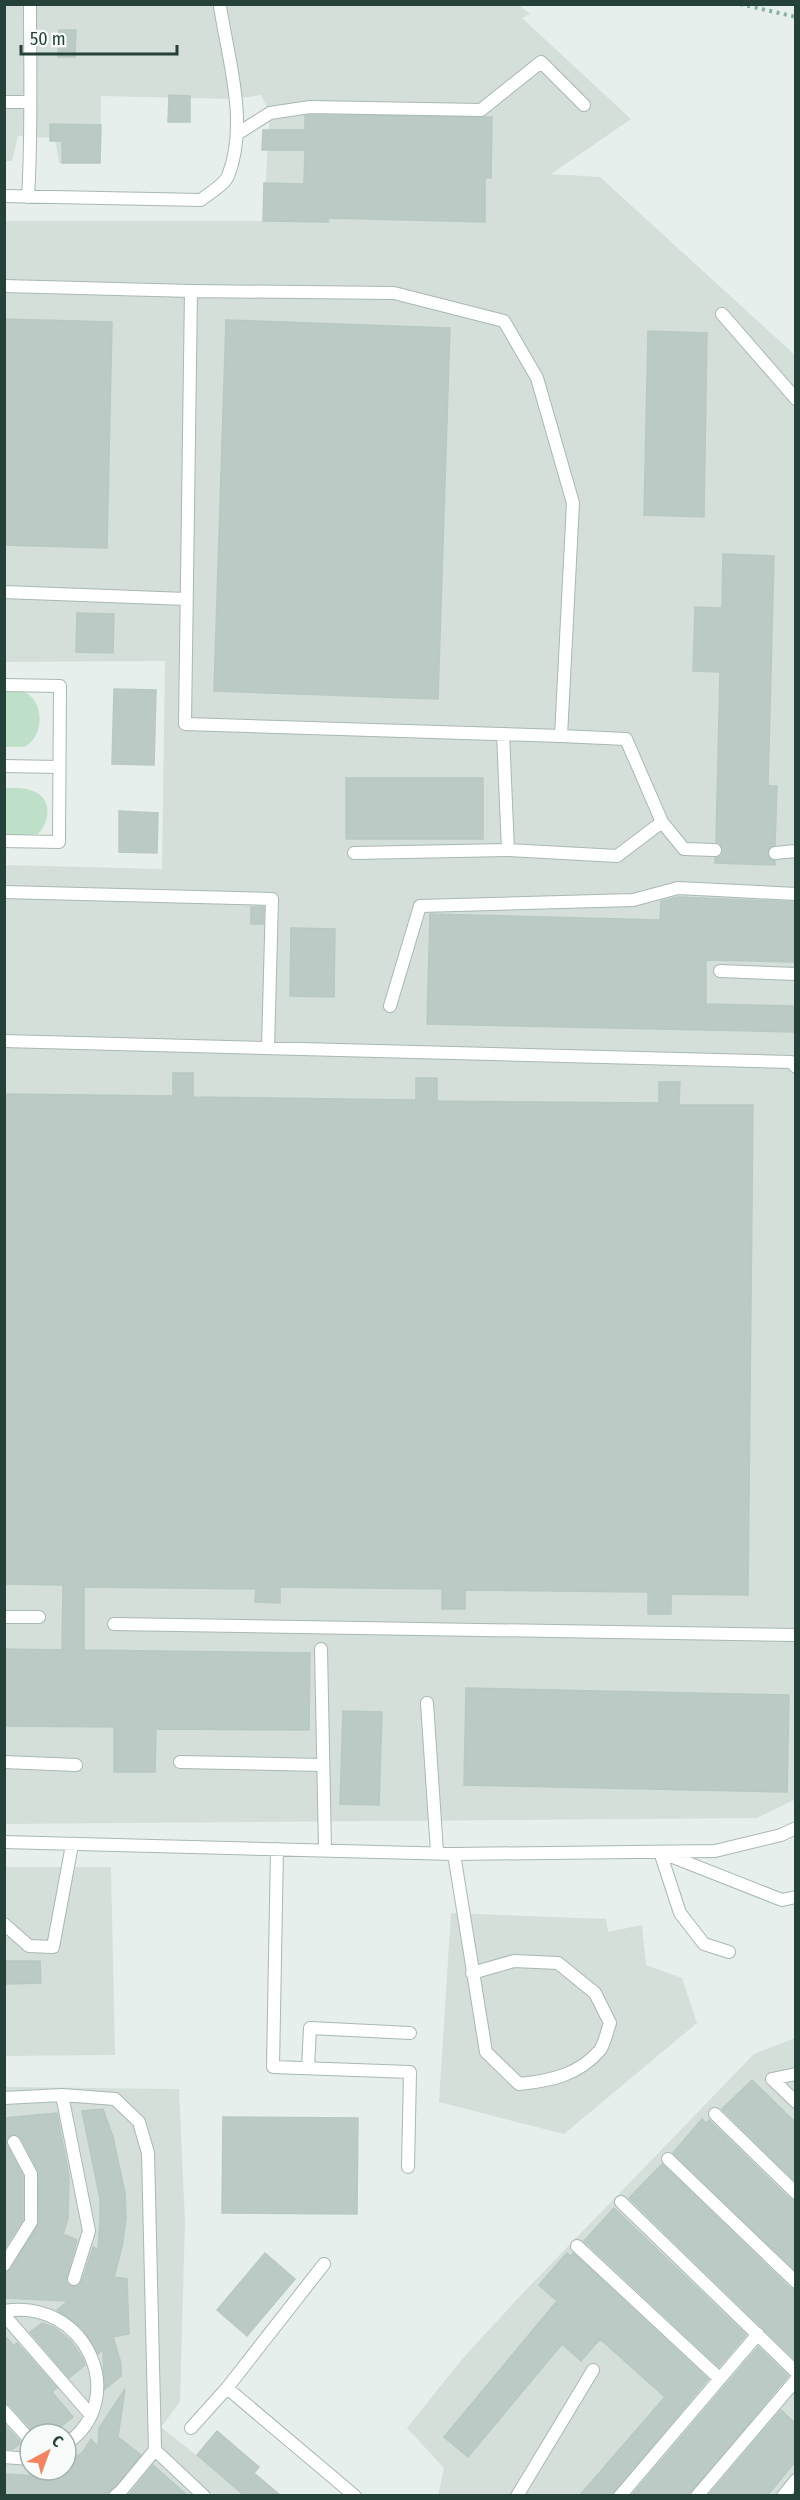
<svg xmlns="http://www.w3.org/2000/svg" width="800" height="2500" font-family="'Fira Sans Condensed',sans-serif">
  <rect width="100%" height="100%" fill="#e6efeb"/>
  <!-- built -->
  <path fill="#d4dfda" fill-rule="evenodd" d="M5,5H519L530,14L522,18L631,119L551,174L600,177L795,355L796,1799L757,1818L5,1824V865L162,869L165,661L5,662V221H263L270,113L261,95L235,99L101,96L100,163H59L55,138L18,136L12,161H5Z
    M4,1867H111L115,2055L5,2056Z
    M451,1913L606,1919L608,1932L642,1925L646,1965L682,1978L697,2023L564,2134L439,2102Z
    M795,2038V2495H438L444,2468L407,2428L463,2358L521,2295L754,2054Z
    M5,2087L179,2089L185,2222L180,2402L161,2427L246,2495L5,2496ZM30,2434H66V2470H30Z"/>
  <!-- green -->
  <path fill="#bfe0c8" d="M5,690C13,690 21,690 28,694C45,706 43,738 24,747H5Z
    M5,788C14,788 24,787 33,791C53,799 50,821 38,834L5,836Z"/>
  <!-- building -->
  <path fill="#bbcac4" stroke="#b8c9c2" stroke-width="1.5" d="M59,30H76L75,57H58Z
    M169,95L190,96V122H168Z
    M311,115L492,117L491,178H485V222L328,218V222L263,221L264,183L304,184L305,150H262L263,130H305V116Z
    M50,124L101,125L100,163H62V141H50Z
    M4,319L112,322L107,548L4,545Z
    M226,320L450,328L438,699L214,691Z
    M648,331L707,333L704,517L644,515Z
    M723,554L774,556L768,786H777L775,845L770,847L767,853L769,858L775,861V865L715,863V858L722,855L723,850L720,843L716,842L720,672L693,671L695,607L722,608Z
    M77,613L114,614L113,653L76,652Z
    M114,689L156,690L154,765L112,764Z
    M346,778H483V839H346Z
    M119,811L158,813L157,853L119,852Z
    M678,897L795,902V962L706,960V1004L795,1006V1032L427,1024L430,914L660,920L661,901Z
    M251,907H264L263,924H251Z
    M291,928L335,929L334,997L290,996Z
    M173,1073H193V1097L416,1100V1078H437V1101L659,1103V1082H680L679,1105H753L748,1595L671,1594V1614H648V1592L465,1590V1609H442V1589L280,1587V1603L255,1602L256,1589L84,1587V1650L310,1653L309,1730L156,1729L155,1772H114V1727L4,1726V1649L62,1650L63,1585L4,1584V1094L173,1096Z
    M466,1688L789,1695L787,1792L464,1785Z
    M343,1711L382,1712L379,1805L340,1804Z
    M6,1961H40L41,1983L6,1984Z
    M752,2080L795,2122V2181L722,2109Z
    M103,2109L113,2137L125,2193L126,2219L122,2247L114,2277L127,2279L129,2334L113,2337L121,2363V2376L104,2390L103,2349L98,2354L83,2329L57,2310L68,2301L4,2298V2273L11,2269L39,2222L38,2171L21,2138L18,2135H11L7,2138V2145L23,2176V2220L4,2249V2118L57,2113L69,2175L68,2219L63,2234L77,2240L66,2280L68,2285L75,2287L82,2281L93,2247L98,2250L100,2222V2199L82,2111Z
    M223,2117L358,2118L357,2214L222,2213Z
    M702,2119L706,2123L709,2120L790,2199L795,2201V2270L673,2153Z
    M662,2164L790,2288L795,2290V2360L629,2198Z
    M614,2208L746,2335L719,2367L584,2241Z
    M265,2253L295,2279L247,2336L217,2310Z
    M567,2253L571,2256L573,2253L708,2379L612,2496H579L665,2397L600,2339L581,2361L562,2344L468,2457L444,2437L557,2301L539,2285Z
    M42,2323L54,2327L71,2341L83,2359L85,2365L69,2378L30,2332Z
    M4,2335L14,2346L17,2343L57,2388L52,2392L73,2417L52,2434H36L10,2405L4,2403Z
    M758,2347L788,2376L689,2496H631Z
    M125,2389L118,2437L141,2455L107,2496H5V2474L35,2476L54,2470H66V2464L83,2452L91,2439L98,2447L99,2428Z
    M781,2410L795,2423V2462L767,2496H708Z
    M4,2424L21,2443L13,2449H4Z
    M217,2431L259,2467L254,2473L281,2496H245L197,2455Z
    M153,2465L188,2496H128Z"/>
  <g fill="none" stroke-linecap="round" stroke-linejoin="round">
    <defs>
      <path id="lane" d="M4,102H30
        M237,134L270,113L310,107L481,110L541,62L584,105
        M4,196L201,200C208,194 224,185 228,176C249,123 228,59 220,6
        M28,197C32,133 30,69 30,4
        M4,286L191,291L394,293L504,321L537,378L573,503L561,736L185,724L191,291
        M722,314L796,399
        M4,592L186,599
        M4,685L60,686L59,842L4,841
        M503,734L508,850
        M561,736L626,739L662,822L684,849L715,850
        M4,766L59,767
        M354,853L508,850L617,856L662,822
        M775,853L796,851
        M4,892L272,899L268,1048
        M720,971L796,974
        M390,1006L420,906L633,900L678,888L796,894
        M4,1041L791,1062L796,1067
        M4,1617H39
        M114,1624L796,1635
        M321,1649L325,1849
        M427,1703L437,1852
        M4,1762L76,1765
        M180,1762L322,1765
        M4,1842L454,1854L715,1851L781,1835L796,1828
        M277,1849L273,2067L410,2072L408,2167
        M454,1854L486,2052L519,2084C550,2081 579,2075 600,2050C605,2043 607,2031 610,2023L595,1993L558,1963L514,1961L472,1973
        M4,1924L29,1946L53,1947L72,1845
        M729,1952L704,1944L680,1913L660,1852L782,1900L796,1897
        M308,2068L310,2028L410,2033
        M772,2079L796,2102
        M772,2079L796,2074
        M62,2095L89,2231L74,2279
        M4,2098L62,2095L115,2099L139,2122L148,2153L155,2450L204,2496
        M715,2114L796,2193
        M668,2159L796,2282
        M621,2202L796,2372
        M577,2246L720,2379
        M4,2265L31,2222V2174L14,2142
        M4,2311C87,2297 131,2400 66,2444
        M4,2315L90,2414
        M227,2388L355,2496
        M4,2411L30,2440
        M191,2428L227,2388L324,2264
        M4,2457L30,2459
        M115,2496L121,2491L155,2450
        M517,2496L593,2370
        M620,2496L758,2334
        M697,2496L796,2380
        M783,2496L796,2480"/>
    </defs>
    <!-- lane casing -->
    <use href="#lane" stroke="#a8b8b2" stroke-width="14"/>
    <!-- path -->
    <path stroke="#86b3a5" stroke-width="4" stroke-dasharray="3 4.5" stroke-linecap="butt" d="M740,4L796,17"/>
    <!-- lane -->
    <use href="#lane" stroke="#fff" stroke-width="12"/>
  </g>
  <!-- border -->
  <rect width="800" height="2500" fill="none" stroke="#24423a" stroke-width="12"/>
  <!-- north arrow -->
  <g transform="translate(48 2452) rotate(41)"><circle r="28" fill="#f7fbf9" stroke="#a3b1ad" stroke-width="1.5"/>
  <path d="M0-4.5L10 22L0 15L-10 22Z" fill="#f4845f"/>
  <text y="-9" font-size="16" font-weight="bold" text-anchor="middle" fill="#24423a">С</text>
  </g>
  <!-- scale -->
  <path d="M21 45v9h156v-9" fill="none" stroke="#24423a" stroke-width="3"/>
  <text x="30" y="45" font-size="18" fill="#24423a" stroke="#f7fbf9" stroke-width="4.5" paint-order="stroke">50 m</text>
</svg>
